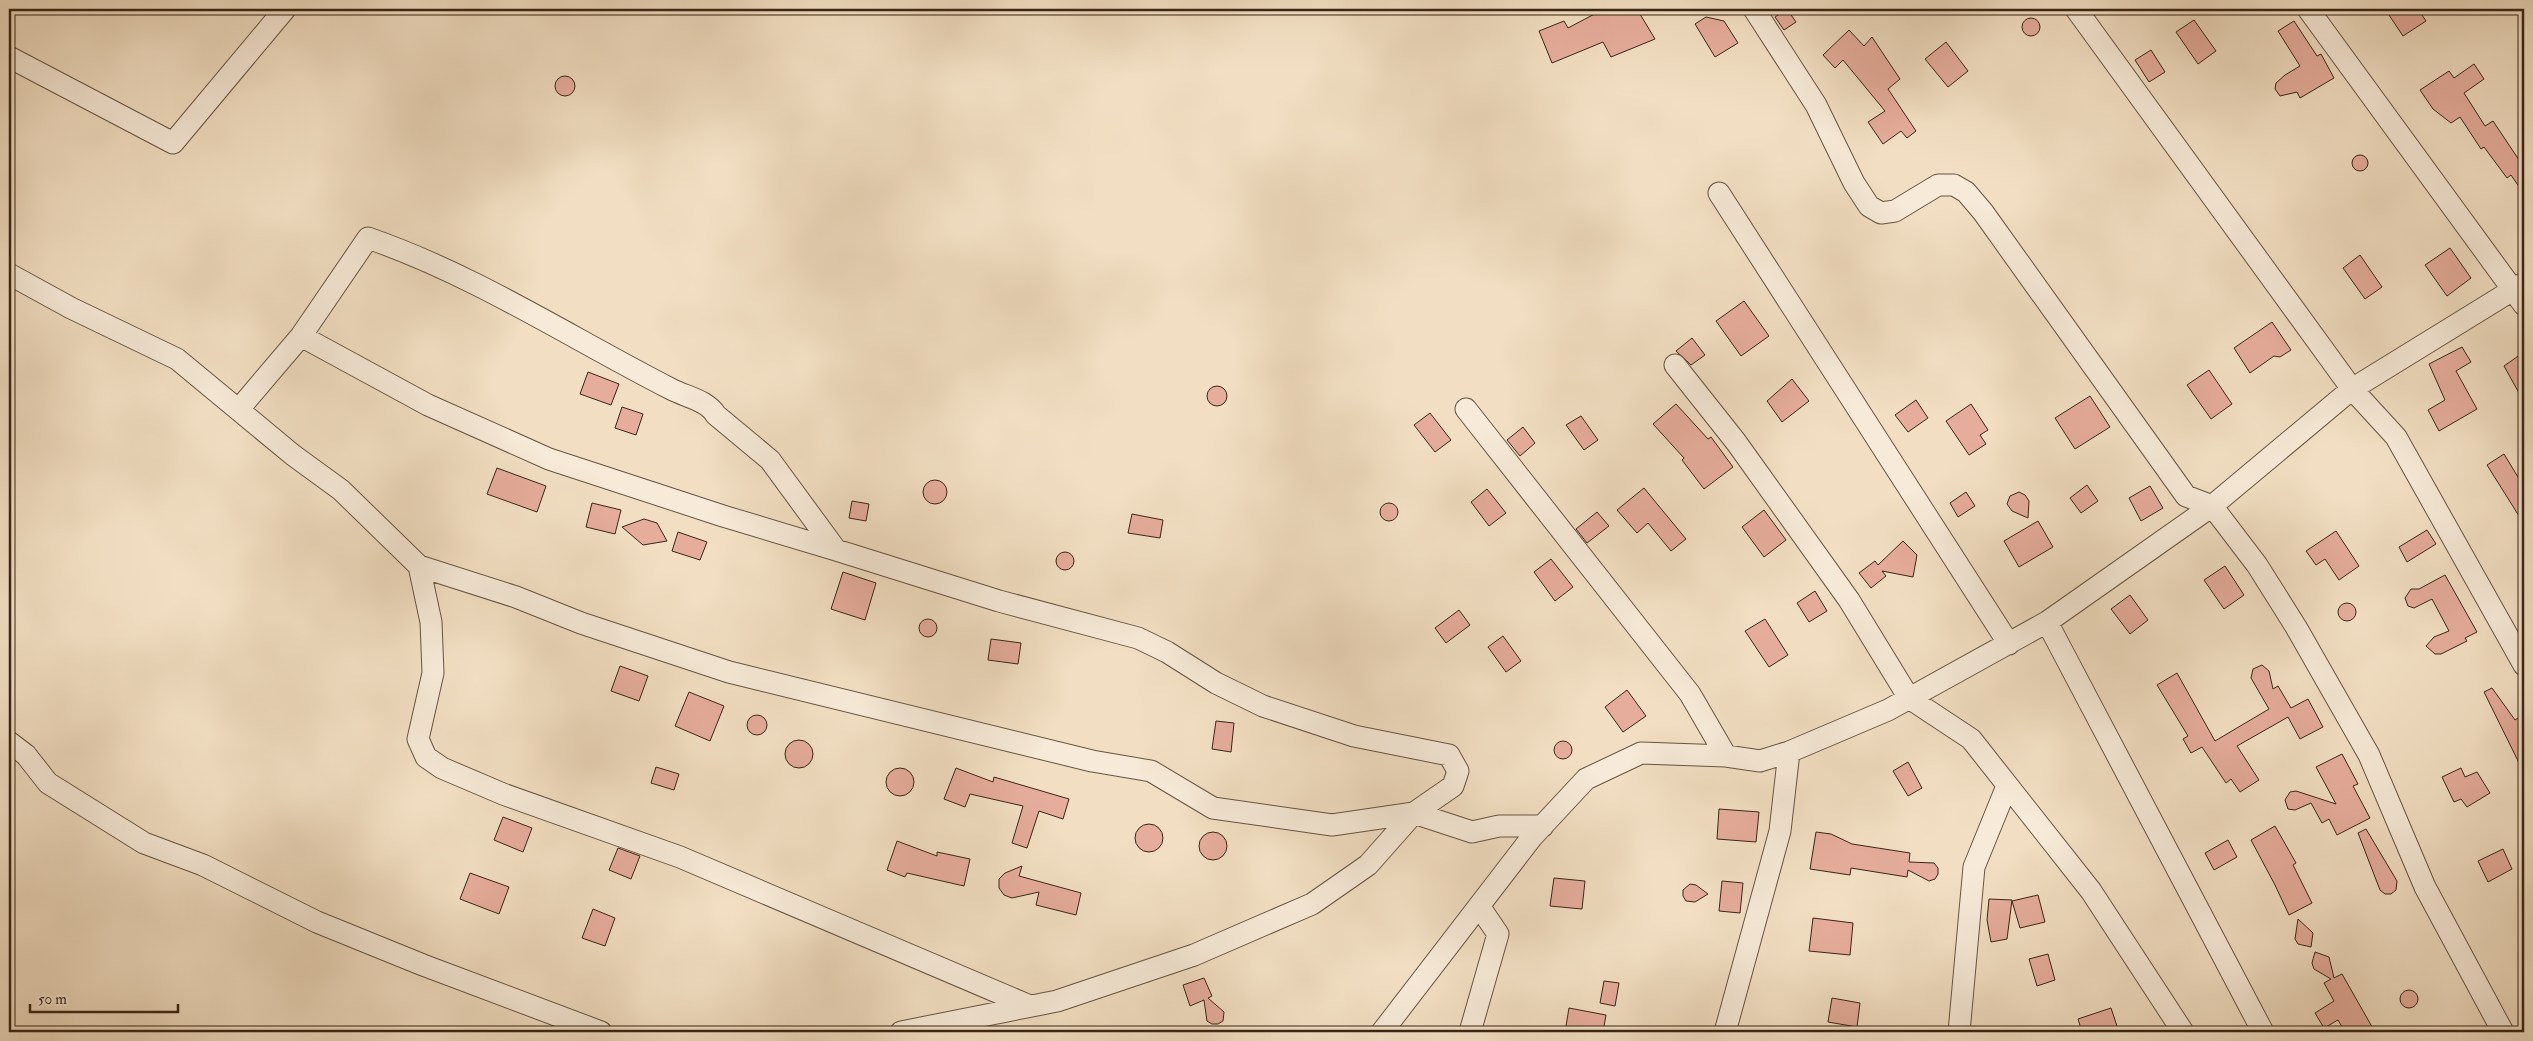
<svg xmlns="http://www.w3.org/2000/svg" width="2533" height="1041" font-family="'IM FELL Double Pica',serif">
  <rect width="100%" height="100%" fill="#f2dfc3"/>
  <filter id="stains"><feTurbulence type="fractalNoise" baseFrequency=".004" numOctaves="4"/><feColorMatrix values="0 0 0 0 .2 0 0 0 0 .09 0 0 0 0 .02 0 0 0 .5 -.17"/></filter>
  <radialGradient id="worn" r=".72"><stop offset=".6" stop-color="#630" stop-opacity="0"/><stop offset="1" stop-color="#630" stop-opacity=".3"/></radialGradient>
  <!-- building -->
  <path fill="#e6ad9c" stroke="#392517" d="M1604,9H1637L1655,39L1611,57L1603,42L1552,63L1539,31L1564,21L1568,28Z
    M1787,9L1796,22L1784,30L1775,17Z
    M2385,9H2418L2426,21L2403,36Z
    M1706,17L1724,21L1738,43L1715,57L1695,24Z
    M2022 27a9 9 0 1 1 18 0a9 9 0 1 1-18 0Z
    M2194,20L2216,51L2198,64L2176,32Z
    M2294,21L2317,56L2321,54L2334,78L2300,98L2297,92L2280,96L2275,89L2276,83L2285,75L2300,66L2278,31Z
    M1849,30L1864,46L1872,37L1900,79L1888,89L1916,131L1907,138L1901,131L1883,144L1868,122L1885,111L1843,60L1835,68L1823,55Z
    M1946,42L1968,71L1948,87L1925,59Z
    M2151,50L2165,72L2149,82L2135,60Z
    M2474,64L2484,79L2464,93L2485,126L2493,121L2519,160L2524,156V194L2511,175L2507,178L2484,147L2481,149L2460,117L2451,123L2433,109L2420,90L2449,71L2454,78Z
    M555 86a10 10 0 1 1 20 0a10 10 0 1 1-20 0Z
    M2352 163a8 8 0 1 1 16 0a8 8 0 1 1-16 0Z
    M2450,248L2471,278L2447,296L2425,265Z
    M2360,255L2382,287L2365,299L2343,268Z
    M1744,301L1769,336L1741,356L1716,321Z
    M2272,322L2291,350L2280,357L2274,356L2250,373L2234,348Z
    M1692,338L1705,355L1691,365L1676,351Z
    M2462,347L2471,362L2456,371L2477,409L2439,431L2428,410L2445,400L2429,364Z
    M2524,352V402L2504,366Z
    M2209,370L2232,404L2211,419L2187,385Z
    M588,372L619,384L611,405L580,394Z
    M1792,379L1809,401L1782,422L1767,401Z
    M1207 396a10 10 0 1 1 20 0a10 10 0 1 1-20 0Z
    M2090,396L2110,427L2075,449L2055,418Z
    M1916,400L1928,418L1908,432L1895,415Z
    M1676,404L1708,439L1711,437L1733,467L1704,489L1682,460L1684,458L1653,424Z
    M1971,404L1988,430L1980,435L1986,444L1969,455L1946,421Z
    M622,407L643,414L636,435L615,428Z
    M1430,413L1451,440L1435,452L1414,425Z
    M1581,416L1598,440L1584,450L1566,425Z
    M1523,427L1535,443L1520,456L1507,440Z
    M2504,454L2524,487V524L2487,465Z
    M497,468L546,486L537,512L487,494Z
    M923 492a12 12 0 1 1 24 0a12 12 0 1 1-24 0Z
    M2087,485L2098,501L2081,513L2070,498Z
    M2150,486L2163,508L2141,521L2129,498Z
    M1644,488L1686,539L1671,551L1648,523L1637,533L1617,510Z
    M1487,489L1506,513L1489,526L1471,502Z
    M1966,492L1975,506L1958,517L1950,503Z
    M2019,492L2025,495L2029,501L2028,518L2012,511L2007,504L2010,496Z
    M852,501L869,504L866,521L849,518Z
    M1380 512a9 9 0 1 1 18 0a9 9 0 1 1-18 0Z
    M592,503L621,510L615,534L586,527Z
    M1764,510L1786,540L1764,557L1742,527Z
    M1597,512L1609,526L1587,543L1576,529Z
    M1132,514L1163,520L1160,538L1128,533Z
    M644,519L657,523L667,541L643,545L622,527Z
    M2038,521L2053,547L2019,567L2004,541Z
    M2427,530L2436,544L2407,562L2399,547Z
    M2336,531L2359,566L2339,580L2325,559L2316,565L2306,551Z
    M678,532L707,542L700,560L672,551Z
    M1903,541L1917,555L1913,577L1882,571L1886,576L1871,588L1859,573L1875,561L1878,565Z
    M1056 561a9 9 0 1 1 18 0a9 9 0 1 1-18 0Z
    M1551,559L1573,587L1555,601L1534,572Z
    M2225,566L2244,595L2224,609L2204,580Z
    M843,572L876,583L865,620L831,609Z
    M2445,575L2477,632L2465,638L2467,641L2441,654H2435L2426,646L2434,637L2449,631L2432,599L2414,608L2408,606L2405,598L2411,589H2419Z
    M1815,591L1827,611L1809,622L1797,603Z
    M2130,595L2148,620L2130,634L2111,609Z
    M2338 612a9 9 0 1 1 18 0a9 9 0 1 1-18 0Z
    M1459,610L1470,625L1446,643L1435,628Z
    M1765,619L1788,655L1769,667L1745,631Z
    M919 628a9 9 0 1 1 18 0a9 9 0 1 1-18 0Z
    M1503,636L1521,661L1506,672L1488,647Z
    M991,639L1021,643L1018,664L988,660Z
    M2262,665L2269,671L2273,689L2278,686L2291,708L2308,699L2323,727L2300,739L2288,717L2237,746L2259,780L2240,792L2231,779L2226,783L2202,747L2191,753L2183,739L2188,736L2157,685L2177,673L2215,741L2269,709L2251,678L2253,669Z
    M620,666L648,676L639,701L611,691Z
    M2492,688L2515,720L2518,718L2524,730V773L2484,692Z
    M1627,690L1646,716L1623,732L1605,707Z
    M689,692L724,706L710,741L675,726Z
    M747 725a10 10 0 1 1 20 0a10 10 0 1 1-20 0Z
    M1216,721L1234,723L1231,752L1212,749Z
    M785 754a14 14 0 1 1 28 0a14 14 0 1 1-28 0Z
    M1554 750a9 9 0 1 1 18 0a9 9 0 1 1-18 0Z
    M2342,754L2358,784L2353,786L2370,818L2337,835L2329,819L2322,823L2311,803L2295,810L2288,809L2285,800L2290,792L2296,791L2336,804L2316,767Z
    M1908,762L1922,788L1908,796L1893,771Z
    M656,767L679,774L674,790L651,783Z
    M956,768L993,782L994,777L1069,799L1063,819L1039,811L1027,848L1012,843L1023,806L970,794L965,807L944,799Z
    M2461,768L2465,777L2477,772L2490,793L2467,807L2461,799L2454,802L2442,777Z
    M886 782a14 14 0 1 1 28 0a14 14 0 1 1-28 0Z
    M1719,809L1759,812L1756,842L1717,839Z
    M503,817L532,828L523,852L494,840Z
    M1135 838a14 14 0 1 1 28 0a14 14 0 1 1-28 0Z
    M2275,826L2296,863L2293,865L2312,903L2289,915L2275,885L2251,840Z
    M2366,829L2397,881L2396,890L2391,894H2385L2380,890L2358,833Z
    M1816,832L1831,834L1852,844L1910,853L1909,862L1934,863L1938,868V874L1935,879L1929,881L1908,870L1907,877L1851,868L1850,875L1810,869Z
    M1199 846a14 14 0 1 1 28 0a14 14 0 1 1-28 0Z
    M2228,840L2237,857L2214,870L2205,853Z
    M897,841L937,856V852L970,859L964,886L907,873L905,877L887,870Z
    M618,848L640,856L631,879L609,870Z
    M2503,849L2512,869L2488,882L2478,861Z
    M1022,866L1019,876L1081,893L1076,915L1036,905L1039,892L1012,898L1004,895L999,888V879L1005,873Z
    M470,873L509,887L499,914L460,899Z
    M1554,878L1585,881L1582,909L1550,906Z
    M1722,881L1743,883L1740,913L1719,911Z
    M1690,884L1696,885L1708,894L1695,902L1686,901L1683,896V890Z
    M2038,895L2045,922L2020,928L2012,901Z
    M1989,899L2012,900L2007,939L1991,942L1987,920Z
    M593,909L615,918L605,946L582,938Z
    M1813,918L1853,923L1850,955L1809,951Z
    M2298,919L2313,933L2311,947L2298,944L2295,939Z
    M2315,952L2329,957L2334,978L2342,974L2375,1032H2345L2338,1020L2324,1028L2315,1013L2334,1001L2324,983L2331,979L2314,969L2312,963Z
    M2048,954L2055,980L2037,986L2029,959Z
    M1204,978L1212,996L1208,998L1224,1012L1223,1021L1218,1024H1212L1207,1021L1204,1000L1190,1006L1183,985Z
    M1604,981L1619,983L1615,1006L1600,1003Z
    M2400 999a9 9 0 1 1 18 0a9 9 0 1 1-18 0Z
    M1832,998L1860,1003L1857,1027L1828,1022Z
    M1569,1008L1606,1015L1603,1032H1565Z
    M2111,1008L2119,1032H2082L2078,1019Z"/>
  <g fill="none" stroke-linecap="round" stroke-linejoin="round">
    <defs>
      <path id="minor" d="M1754,9L1816,105L1854,183L1869,206L1881,213L1895,211L1938,185H1954L1966,192L1983,212L2186,496L2212,506L2257,565L2296,627L2369,755L2425,887L2503,1032
        M2076,9L2352,389L2396,437L2524,665
        M2308,9L2524,305
        M9,57L173,143L285,9
        M1719,193L2009,644
        M9,274L71,308L177,359L293,455L341,490L419,566L516,597L581,623L729,672L1092,761L1151,771L1213,808L1332,825L1414,813L1453,786L1458,771L1449,755L1354,736L1263,706L1216,683L1167,652L1138,638L999,601L836,550
        M1675,365L1736,442L1849,600L1909,698L1971,739L2091,891L2183,1032
        M239,409L301,336L368,238C475,275 571,338 671,389C686,397 707,400 716,415L770,460L836,550L723,516L549,459L428,405L301,336
        M1466,409L1690,694L1726,756
        M419,566L431,622L433,673L418,739L426,757L442,768L503,794L680,857L1030,1006
        M2047,622L2263,1032
        M9,742L26,755L48,783L144,843L203,865L317,922L423,965L601,1032
        M901,1032L1057,1001L1194,955L1312,904L1368,865L1414,813L1472,832L1499,826H1543
        M1382,1032L1532,837L1586,779L1641,753L1726,756L1760,761L1789,752L1888,710L2047,622L2212,506L2352,389L2524,283
        M1470,1032L1498,934L1479,906
        M1725,1032L1780,831L1789,752
        M1959,1032L1974,867L2007,786"/>
    </defs>
    <!-- minor casing -->
    <use href="#minor" stroke="#675442" stroke-width="23"/>
    <!-- minor -->
    <use href="#minor" stroke="#f7ead8" stroke-width="21"/>
  </g>
  <!-- margin -->
  <rect width="2533" height="1041" fill="none" stroke="#f2dfc3" stroke-width="30"/>
  <rect x="10" y="10" width="2513" height="1021" fill="none" stroke="#392517" stroke-width="2.5"/>
  <rect x="15" y="15" width="2503" height="1011" fill="none" stroke="#392517"/>
  <!-- scale -->
  <path d="M30 1004v8h148v-8" fill="none" stroke="#392517" stroke-width="2.5"/>
  <text x="38" y="1004" font-size="15" fill="#392517" stroke="#f7ead8" stroke-width="4" paint-order="stroke">50 m</text>
  <rect width="100%" height="100%" filter="url(#stains)"/>
  <rect width="100%" height="100%" fill="url(#worn)"/>
</svg>
